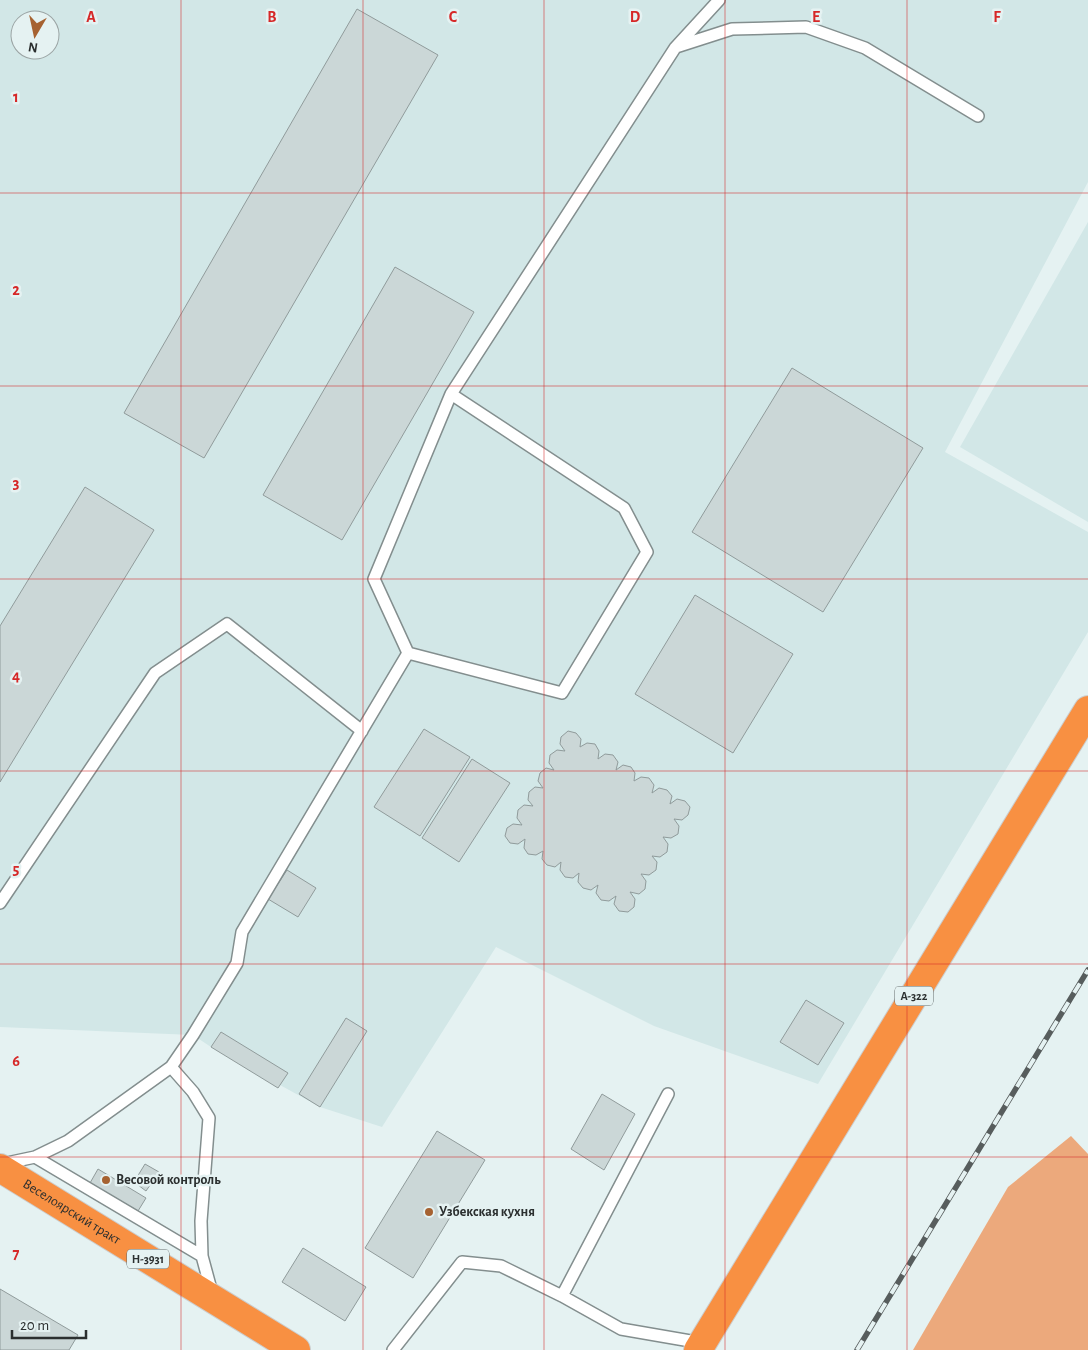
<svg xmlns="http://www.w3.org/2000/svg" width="1088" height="1350" font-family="'Alegreya Sans',sans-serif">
  <rect width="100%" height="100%" fill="#e5f2f2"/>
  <!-- built -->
  <path fill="#d2e7e7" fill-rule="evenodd" d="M0,0H1088V182L945,452L1088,532V632L818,1084L654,1026L496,947L382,1127L320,1107L211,1047L193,1035L0,1027ZM20,20H50V50H20Z
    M1088,222V522L960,447Z"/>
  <!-- forest -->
  <path fill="#eca97c" d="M1071,1136L1088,1154V1350H913L1008,1187Z"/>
  <!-- building -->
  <path fill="#cbd7d7" stroke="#909b9b" d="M357,9L438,55L204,458L124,413Z
    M395,267L474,312L342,540L263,495Z
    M792,368L923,448L823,612L692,532Z
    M85,487L154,530L0,782V626Z
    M695,595L793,654L733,753L635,694Z
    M424,729L470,757L420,836L374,807Z
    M568,731L576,733L581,739L580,747L587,743L595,744L599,751L598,759L605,754L613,755L618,762L616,770L623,765L631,767L635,773L634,781L641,777L649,778L654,785L652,793L659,788L667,790L672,796L670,804L677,799L685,801L690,807L688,815L682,820L674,819L679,826L678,834L671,838L663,837L668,844L667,852L660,857L652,856L657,862L656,870L649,875L641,874L646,881L645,889L639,894L630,892L635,899L634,907L628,912L619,911L614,904L616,896L609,901L601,900L596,893L598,885L591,890L583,888L578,882L579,873L573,878L565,877L560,870L561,862L555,867L547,865L542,859L543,851L536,855L528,854L524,848L525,839L518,844L510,843L505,836L507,828L513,824L522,825L517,818L518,810L524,805L533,806L528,800L529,792L535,787L543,788L538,781L540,773L546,768L554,770L549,763L550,755L557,750L565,751L560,744L561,737Z
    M472,759L510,783L459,862L422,838Z
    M287,870L316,888L298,917L268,899Z
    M806,1000L844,1023L818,1065L780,1042Z
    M346,1018L367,1031L320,1107L299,1094Z
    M221,1032L288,1073L278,1088L211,1047Z
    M602,1094L635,1114L604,1170L571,1149Z
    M437,1131L485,1160L413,1278L365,1248Z
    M145,1164L159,1172L146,1191L134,1182Z
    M98,1169L146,1198L138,1211L90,1183Z
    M303,1248L366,1287L345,1321L282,1282Z
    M0,1289L78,1335L69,1350H0Z"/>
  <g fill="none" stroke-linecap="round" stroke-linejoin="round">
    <defs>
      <path id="lane" d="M676,47L732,29L806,27L865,48L978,116
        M451,394L624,508L647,552L562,693L408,653L374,579Z
        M451,394L675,48L719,0
        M0,903L155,673L227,624L362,731
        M171,1067L193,1092L209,1118L201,1221L202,1256L212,1293
        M35,1157L202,1256
        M2,1164L35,1157L68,1141L171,1067L193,1035L237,963L242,932L408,653
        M562,1296L621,1329L702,1343
        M393,1350L462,1262L501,1266L562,1296L668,1094"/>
      <g id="highway">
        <path id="s1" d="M0,1168L296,1350"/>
        <path d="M698,1350L1088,710"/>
      </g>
    </defs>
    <!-- lane casing -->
    <use href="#lane" stroke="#838e8e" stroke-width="14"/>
    <!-- highway casing -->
    <use href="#highway" stroke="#cccdcd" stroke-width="30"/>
    <!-- lane -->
    <use href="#lane" stroke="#fff" stroke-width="11"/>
    <!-- highway -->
    <use href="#highway" stroke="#f89042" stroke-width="28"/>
    <defs>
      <path id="rail" d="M857,1350L1088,970"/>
    </defs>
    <!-- rail casing -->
    <use href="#rail" stroke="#575d5d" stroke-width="5.5"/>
    <!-- rail -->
    <use href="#rail" stroke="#e5f2f2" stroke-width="4" stroke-dasharray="11" stroke-linecap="butt"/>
  </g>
  <!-- grid -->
  <path fill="none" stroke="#d62828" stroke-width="1" stroke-opacity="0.55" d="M181,0V1350M363,0V1350M544,0V1350M725,0V1350M907,0V1350M0,193H1088M0,386H1088M0,579H1088M0,771H1088M0,964H1088M0,1157H1088"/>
  <!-- markers -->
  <g fill="#a66231" stroke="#e5f2f2" stroke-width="2">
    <circle cx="106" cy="1180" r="5"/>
    <circle cx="429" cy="1212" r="5"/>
  </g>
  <g text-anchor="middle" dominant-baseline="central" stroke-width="5" stroke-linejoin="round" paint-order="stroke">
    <!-- shield labels -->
    <g fill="#e5f2f2" stroke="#636a6a" stroke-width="1">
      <rect x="895" y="986.5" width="38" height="19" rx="4"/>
      <rect x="127" y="1249.5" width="42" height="19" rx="4"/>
    </g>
    <g font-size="12" font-weight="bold" fill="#2b2f2f">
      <text x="914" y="996">А-322</text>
      <text x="148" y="1259">Н-3931</text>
    </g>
    <!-- poi labels -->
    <g font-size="14" font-weight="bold" fill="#2b2f2f" stroke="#e5f2f2" text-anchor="start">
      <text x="116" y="1180">Весовой контроль</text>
      <text x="439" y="1212">Узбекская кухня</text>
    </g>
    <!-- street labels -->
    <g font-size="14" fill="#2b2f2f" stroke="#e5f2f2">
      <text stroke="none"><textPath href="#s1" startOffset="84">Веселоярский тракт</textPath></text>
    </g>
  </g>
  <g font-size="16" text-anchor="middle" font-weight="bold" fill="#d62828" stroke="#e5f2f2" stroke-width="5" stroke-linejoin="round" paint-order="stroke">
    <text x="91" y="22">A</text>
    <text x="272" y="22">B</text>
    <text x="453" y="22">C</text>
    <text x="635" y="22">D</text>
    <text x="816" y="22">E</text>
    <text x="997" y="22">F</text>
    <text x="16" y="102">1</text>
    <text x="16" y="295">2</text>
    <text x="16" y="488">3</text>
    <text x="16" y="681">4</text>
    <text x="16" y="874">5</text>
    <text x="16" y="1066">6</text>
    <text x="16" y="1259">7</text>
  </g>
  <!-- north arrow -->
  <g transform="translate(35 35) rotate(189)"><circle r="24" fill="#e5f2f2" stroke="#9ba4a4"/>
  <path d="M0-4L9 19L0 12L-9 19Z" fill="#a66231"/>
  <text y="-8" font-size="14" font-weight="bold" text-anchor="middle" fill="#2b2f2f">N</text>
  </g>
  <!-- scale -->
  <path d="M12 1330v8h74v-8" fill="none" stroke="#2b2f2f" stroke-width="2.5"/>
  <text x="20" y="1330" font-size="15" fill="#2b2f2f" stroke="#e5f2f2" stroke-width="4" paint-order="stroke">20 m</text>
</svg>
